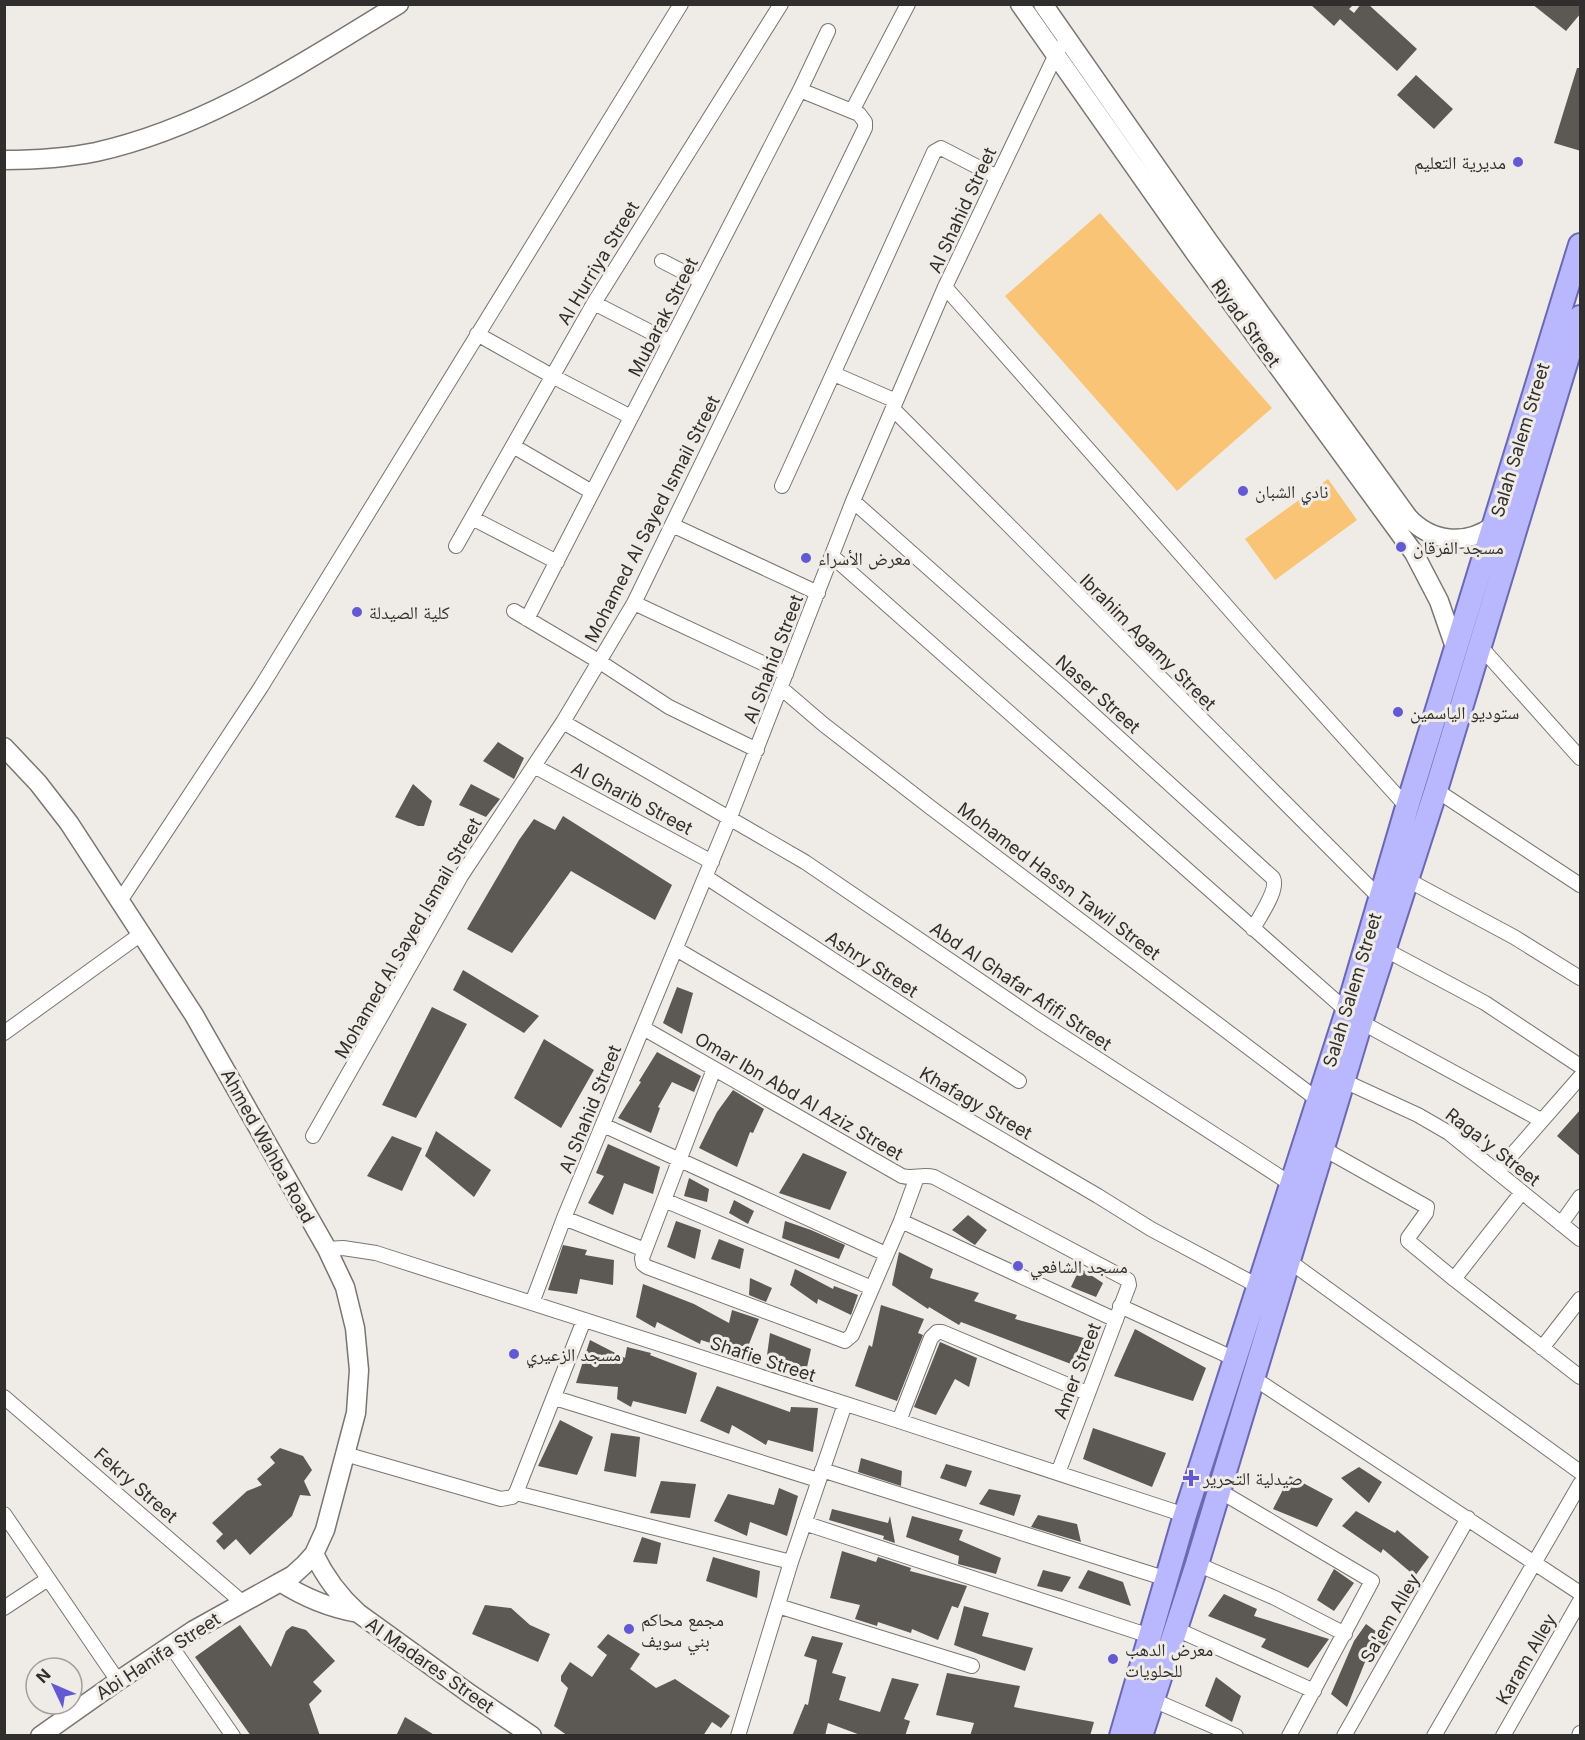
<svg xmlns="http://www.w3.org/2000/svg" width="1585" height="1740" font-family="Inter,'Noto Naskh Arabic',sans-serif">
  <rect width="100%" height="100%" fill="#efebe6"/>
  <!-- pitch -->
  <path fill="#f9c475" d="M1100,213L1272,408L1177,491L1005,296Z
    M1328,479L1357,520L1275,580L1245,539Z"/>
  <!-- building -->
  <path fill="#5c5954" d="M1310,4H1354L1349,9L1354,13L1361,4H1368L1417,49L1397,71L1340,19L1334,26Z
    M1532,4H1581V13L1566,31Z
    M1577,68H1581V151L1554,143Z
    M1416,75L1453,109L1434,129L1397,95Z
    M498,742L524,758L514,779L483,761Z
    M413,784L432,801L424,826H418L395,817Z
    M471,784L500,799L486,817L459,805Z
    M563,816L672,885L655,920L571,871L512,953L467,929L519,840L534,819L555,830Z
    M463,970L539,1016L524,1033L453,990Z
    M677,987L693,993L682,1034L663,1023Z
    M432,1007L467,1024L416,1118L382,1105Z
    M544,1039L594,1070L561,1128L514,1098Z
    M657,1052L701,1076L694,1092L672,1082L658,1107L660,1108L651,1133L618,1118L641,1082L639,1081Z
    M733,1090L764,1109L753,1133L750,1132L737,1167L699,1148L717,1112Z
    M1581,1109V1157L1557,1136Z
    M436,1131L491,1170L474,1197L425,1156Z
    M392,1136L422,1148L402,1191L367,1176Z
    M608,1144L660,1167L653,1194L624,1183L613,1215L588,1203L604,1176L596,1173Z
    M803,1153L847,1172L830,1210L779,1193Z
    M689,1178L709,1189L707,1202L684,1196Z
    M734,1200L754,1211L748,1224L729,1213Z
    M968,1215L987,1230L975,1245L952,1230Z
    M676,1221L701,1230L695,1259L667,1247Z
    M785,1221L811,1230L845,1245L839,1259L782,1238Z
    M719,1239L744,1249L740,1269L711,1259Z
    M563,1245L587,1250L585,1255L614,1260L613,1285L580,1279L577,1294L548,1290Z
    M899,1252L933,1269L930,1278L979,1293L974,1301L1017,1315L1015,1319L1084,1338L1071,1364L961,1322L959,1325L929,1307L928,1309L892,1285Z
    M1080,1268L1103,1283L1096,1297L1071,1287Z
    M795,1269L833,1289L834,1286L858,1295L851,1315L818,1299L817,1304L790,1285Z
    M750,1278L772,1288L766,1302L749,1295Z
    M643,1284L694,1304L729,1323L732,1310L759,1319L745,1354L701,1340L700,1344L657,1322L655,1328L636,1317Z
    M881,1305L924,1319L918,1333L923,1335L897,1401L855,1386L869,1345L872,1347Z
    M1135,1329L1206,1368L1193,1401L1114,1376Z
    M770,1333L811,1349L804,1381L766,1363Z
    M590,1340L625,1358L627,1347L651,1353L650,1355L697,1373L686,1414L633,1401L631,1407L617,1399L618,1387L576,1383Z
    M940,1342L977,1358L969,1387L955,1379L936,1415L914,1407Z
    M717,1386L790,1412L791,1407L818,1408L813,1452L768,1440L766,1445L732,1425L729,1434L700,1421Z
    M560,1420L593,1437L577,1475L538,1466Z
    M1093,1428L1166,1453L1152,1487L1083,1459Z
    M611,1433L640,1437L636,1477L604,1471Z
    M280,1448L303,1456L312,1470L304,1481L311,1496L300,1495L292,1516L250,1555L236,1539L224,1550L216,1541L223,1534L212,1523L247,1491L262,1485L257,1479L275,1463L270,1457Z
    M861,1458L902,1471L901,1486L858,1472Z
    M946,1464L972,1471L966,1487L940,1478Z
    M1359,1467L1382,1482L1369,1503L1341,1478Z
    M1290,1476L1333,1499L1317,1527L1273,1509Z
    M661,1481L696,1484L690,1518L650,1513Z
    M779,1488L798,1496L787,1536L750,1522L747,1536L714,1521L728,1494L774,1505Z
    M989,1489L1021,1495L1014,1516L979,1504Z
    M832,1509L888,1523L890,1516L895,1543L883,1539L884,1536L829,1520Z
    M1356,1511L1395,1533L1397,1530L1429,1557L1415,1576L1383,1549L1381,1553L1342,1526Z
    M1038,1515L1077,1524L1081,1542L1031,1527Z
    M912,1516L963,1530L959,1540L1001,1558L996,1574L958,1564L959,1556L906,1537Z
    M642,1537L661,1543L657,1564L633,1562Z
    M842,1551L876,1562L878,1557L911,1568L910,1571L967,1586L958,1608L952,1606L938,1640L912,1629L911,1633L878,1622L877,1626L855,1619L860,1605L830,1598Z
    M713,1557L760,1571L757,1598L706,1581Z
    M1334,1569L1354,1583L1334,1611L1317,1600Z
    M1043,1570L1071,1577L1062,1592L1037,1586Z
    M1088,1570L1123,1582L1131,1606L1078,1588Z
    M1224,1594L1257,1609L1254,1616L1329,1639L1308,1668L1261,1647L1266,1639L1208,1616Z
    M485,1605L511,1608L530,1625L550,1634L538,1662L472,1634Z
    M964,1606L989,1613L982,1636L1033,1648L1025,1671L954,1645Z
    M1366,1624L1388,1640L1373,1662L1367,1657L1347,1707L1331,1694L1354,1641Z
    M240,1625L271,1667L286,1631L292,1626L306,1630L335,1661L313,1682L322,1691L309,1704L320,1736H251L195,1657Z
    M608,1634L640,1654L630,1669L656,1688L675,1679L730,1716L721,1728L712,1722L703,1736H568L554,1726L568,1688L561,1681V1676L570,1662L592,1677L607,1655L597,1647Z
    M812,1636L843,1643L832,1673L846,1677L839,1700L880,1712L892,1678L919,1684L904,1719L910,1721L905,1736H863L828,1723L825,1736H792L805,1704L808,1705L817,1660L804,1656Z
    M947,1673L1020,1686L1014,1707L1094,1722L1090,1736H970L974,1723L936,1715Z
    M1216,1677L1241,1696L1232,1722L1205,1706Z
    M405,1717L436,1736H396Z"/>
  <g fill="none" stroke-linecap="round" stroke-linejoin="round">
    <defs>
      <path id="minor" d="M852,111L908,4
        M662,261L701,281
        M945,287L1260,644L1407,807
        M594,303L670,342
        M477,334L552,376L631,417
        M834,374L896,401
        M893,409L1380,898
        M513,446L592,492
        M782,486L934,152L941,148L997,177
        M853,501L1065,689L1273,878C1279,890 1259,917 1253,929
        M472,518L557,562
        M672,525L818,593
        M456,546L594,303L781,4
        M832,556L1347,1011
        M634,603L786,674
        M514,611L600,662L669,707L757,750
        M527,619L800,90L828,31
        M1479,645L1580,758
        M781,688L823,724L930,807L1318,1100
        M563,722L805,862L1039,1021L1291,1184
        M534,766L712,862
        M1436,790L1580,885
        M706,877L1019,1081
        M1406,879L1514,937L1580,978
        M120,901L261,687L681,4
        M676,949L1098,1196L1151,1229L1258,1286
        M1384,949L1485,1003L1580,1066
        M1361,1022L1541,1120
        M643,1028L902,1176C913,1179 923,1174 934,1177L1128,1280L1129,1285L1058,1473
        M4,1033L141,934
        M714,1069L642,1258L643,1264L647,1267L845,1341L852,1335L901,1221L917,1177
        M1344,1081L1418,1115L1449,1133L1580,1239
        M603,1125L886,1254
        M313,1136L461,876L563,722L634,603L865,128V122L859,114L800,90
        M1324,1149L1427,1207L1426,1213L1408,1238V1241L1454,1279
        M1497,1172L1580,1077
        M1522,1192L1454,1279L1580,1377
        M664,1200L872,1288
        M564,1218L645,1250
        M901,1221L1116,1320
        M1561,1224L1580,1197
        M327,1249L343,1248L376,1253L899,1421L1185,1515
        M1289,1261L1580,1472
        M532,1303L564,1218L730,817L853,501L945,287L1059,48
        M1120,1306L1235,1359
        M584,1320L516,1493L791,1562
        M1542,1348L1580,1299
        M1252,1377L1580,1593
        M4,1397L242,1602
        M555,1398L818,1480
        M899,1421L931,1338L937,1332H942L1087,1393
        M345,1454L501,1499L512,1497L516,1493
        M822,1470L1167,1579
        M1218,1490L1372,1581L1289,1736
        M4,1514L118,1681
        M804,1523L1150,1636
        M1197,1564L1275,1598L1345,1634
        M778,1606L972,1666
        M4,1608L48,1579
        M1176,1629L1314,1691
        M171,1646L233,1736
        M1153,1700L1236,1736
        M738,1736L791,1562L845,1404
        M1344,1736L1468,1518
        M1434,1736L1580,1484
        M1503,1736L1580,1601
        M1579,1736L1580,1733"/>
      <path id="tertiary" d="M1020,4L1195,253L1414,553L1439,601L1456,650
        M1043,4L1209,242L1408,517C1431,542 1465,546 1493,526
        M4,160C35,160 66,158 96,152C208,127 302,63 399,4
        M4,747L38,783L69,823L194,1015L327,1249L345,1287L355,1328L359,1370L356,1413L325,1530L314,1554L304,1565L293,1575L194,1630L118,1681L40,1736
        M314,1554C325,1577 339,1596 358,1613L470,1694L532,1736
        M280,1582C305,1598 329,1608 358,1613"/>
      <path id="primary" d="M1121,1736L1185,1515L1347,1011L1407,807L1580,245
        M1141,1736L1197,1564L1361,1022L1436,790L1580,317"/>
    </defs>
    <!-- minor casing -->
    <use href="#minor" stroke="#797671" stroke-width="16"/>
    <!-- tertiary casing -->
    <use href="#tertiary" stroke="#797671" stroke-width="21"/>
    <!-- primary casing -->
    <use href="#primary" stroke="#6b68b4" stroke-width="26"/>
    <!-- minor -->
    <use href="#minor" stroke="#fff" stroke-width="14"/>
    <!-- tertiary -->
    <use href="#tertiary" stroke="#fff" stroke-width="18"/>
    <!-- primary -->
    <use href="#primary" stroke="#b9b7fd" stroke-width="22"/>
  </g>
  <!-- markers -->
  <g fill="#6359d2" stroke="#efebe6" stroke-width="2">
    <circle cx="1518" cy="162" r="6"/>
    <circle cx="1243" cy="491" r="6"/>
    <circle cx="1401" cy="547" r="6"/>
    <circle cx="806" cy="558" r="6"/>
    <circle cx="357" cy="612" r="6"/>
    <circle cx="1398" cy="712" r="6"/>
    <circle cx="1018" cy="1266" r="6"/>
    <circle cx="514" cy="1354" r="6"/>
    <path d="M1188 1469h6v6h6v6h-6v6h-6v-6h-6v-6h6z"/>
    <circle cx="629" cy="1629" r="6"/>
    <circle cx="1113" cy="1659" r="6"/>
  </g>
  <g text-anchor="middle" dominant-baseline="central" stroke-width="6" stroke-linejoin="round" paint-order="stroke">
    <!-- poi labels -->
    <g font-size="18" fill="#302f2d" stroke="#efebe6" text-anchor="start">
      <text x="1506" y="162" text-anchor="end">مديرية التعليم</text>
      <text x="1255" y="491">نادي الشبان</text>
      <text x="1413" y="547">مسجد الفرقان</text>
      <text x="818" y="558">معرض الأسراء</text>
      <text x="369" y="612">كلية الصيدلة</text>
      <text x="1410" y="712">ستوديو الياسمين</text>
      <text x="1030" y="1266">مسجد الشافعي</text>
      <text x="526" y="1354">مسجد الزعيري</text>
      <text x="1203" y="1478">صيدلية التحرير</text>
      <text x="641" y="1619">مجمع محاكم<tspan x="641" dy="21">بني سويف</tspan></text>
      <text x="1125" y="1649">معرض الدهب<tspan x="1125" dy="21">للحلويات</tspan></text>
    </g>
    <!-- street labels -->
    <g font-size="18" fill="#302f2d" stroke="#efebe6">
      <text transform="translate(962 210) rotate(-65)">Al Shahid Street</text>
      <text transform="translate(598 263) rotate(-59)">Al Hurriya Street</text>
      <text transform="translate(663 317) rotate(-63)">Mubarak Street</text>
      <text transform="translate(1246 323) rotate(54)">Riyad Street</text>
      <text transform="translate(1520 440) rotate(-73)">Salah Salem Street</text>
      <text transform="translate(652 519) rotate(-63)">Mohamed Al Sayed Ismail Street</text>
      <text transform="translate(1148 642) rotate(45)">Ibrahim Agamy Street</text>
      <text transform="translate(773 659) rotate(-69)">Al Shahid Street</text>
      <text transform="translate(1098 694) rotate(42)">Naser Street</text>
      <text transform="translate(632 798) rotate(28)">Al Gharib Street</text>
      <text transform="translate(1059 881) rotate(37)">Mohamed Hassn Tawil Street</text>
      <text transform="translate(408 938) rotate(-60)">Mohamed Al Sayed Ismail Street</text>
      <text transform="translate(872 964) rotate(33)">Ashry Street</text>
      <text transform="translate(1021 986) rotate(34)">Abd Al Ghafar Afifi Street</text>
      <text transform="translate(1352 990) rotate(-73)">Salah Salem Street</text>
      <text transform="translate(799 1096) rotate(30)">Omar Ibn Abd Al Aziz Street</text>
      <text transform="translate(976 1103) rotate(30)">Khafagy Street</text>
      <text transform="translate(590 1109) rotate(-68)">Al Shahid Street</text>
      <text transform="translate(268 1146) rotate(61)">Ahmed Wahba Road</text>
      <text transform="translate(1493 1147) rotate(38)">Raga'y Street</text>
      <text transform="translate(763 1359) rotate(18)">Shafie Street</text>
      <text transform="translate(1077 1371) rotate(-69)">Amer Street</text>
      <text transform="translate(136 1485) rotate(41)">Fekry Street</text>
      <text transform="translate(1390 1618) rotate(-60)">Sa'em Alley</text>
      <text transform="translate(158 1656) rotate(-33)">Abi Hanifa Street</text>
      <text transform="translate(1526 1659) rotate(-60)">Karam Alley</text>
      <text transform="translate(430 1665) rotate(35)">Al Madares Street</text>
    </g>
  </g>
  <!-- border -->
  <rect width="1585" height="1740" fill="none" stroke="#302f2d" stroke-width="12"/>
  <!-- north arrow -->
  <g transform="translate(54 1686) rotate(314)"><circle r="28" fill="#efebe6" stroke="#a3a09c" stroke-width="1.5"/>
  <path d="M0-4.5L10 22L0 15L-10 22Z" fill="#6359d2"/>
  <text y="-9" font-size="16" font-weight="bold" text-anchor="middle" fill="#302f2d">N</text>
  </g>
</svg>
